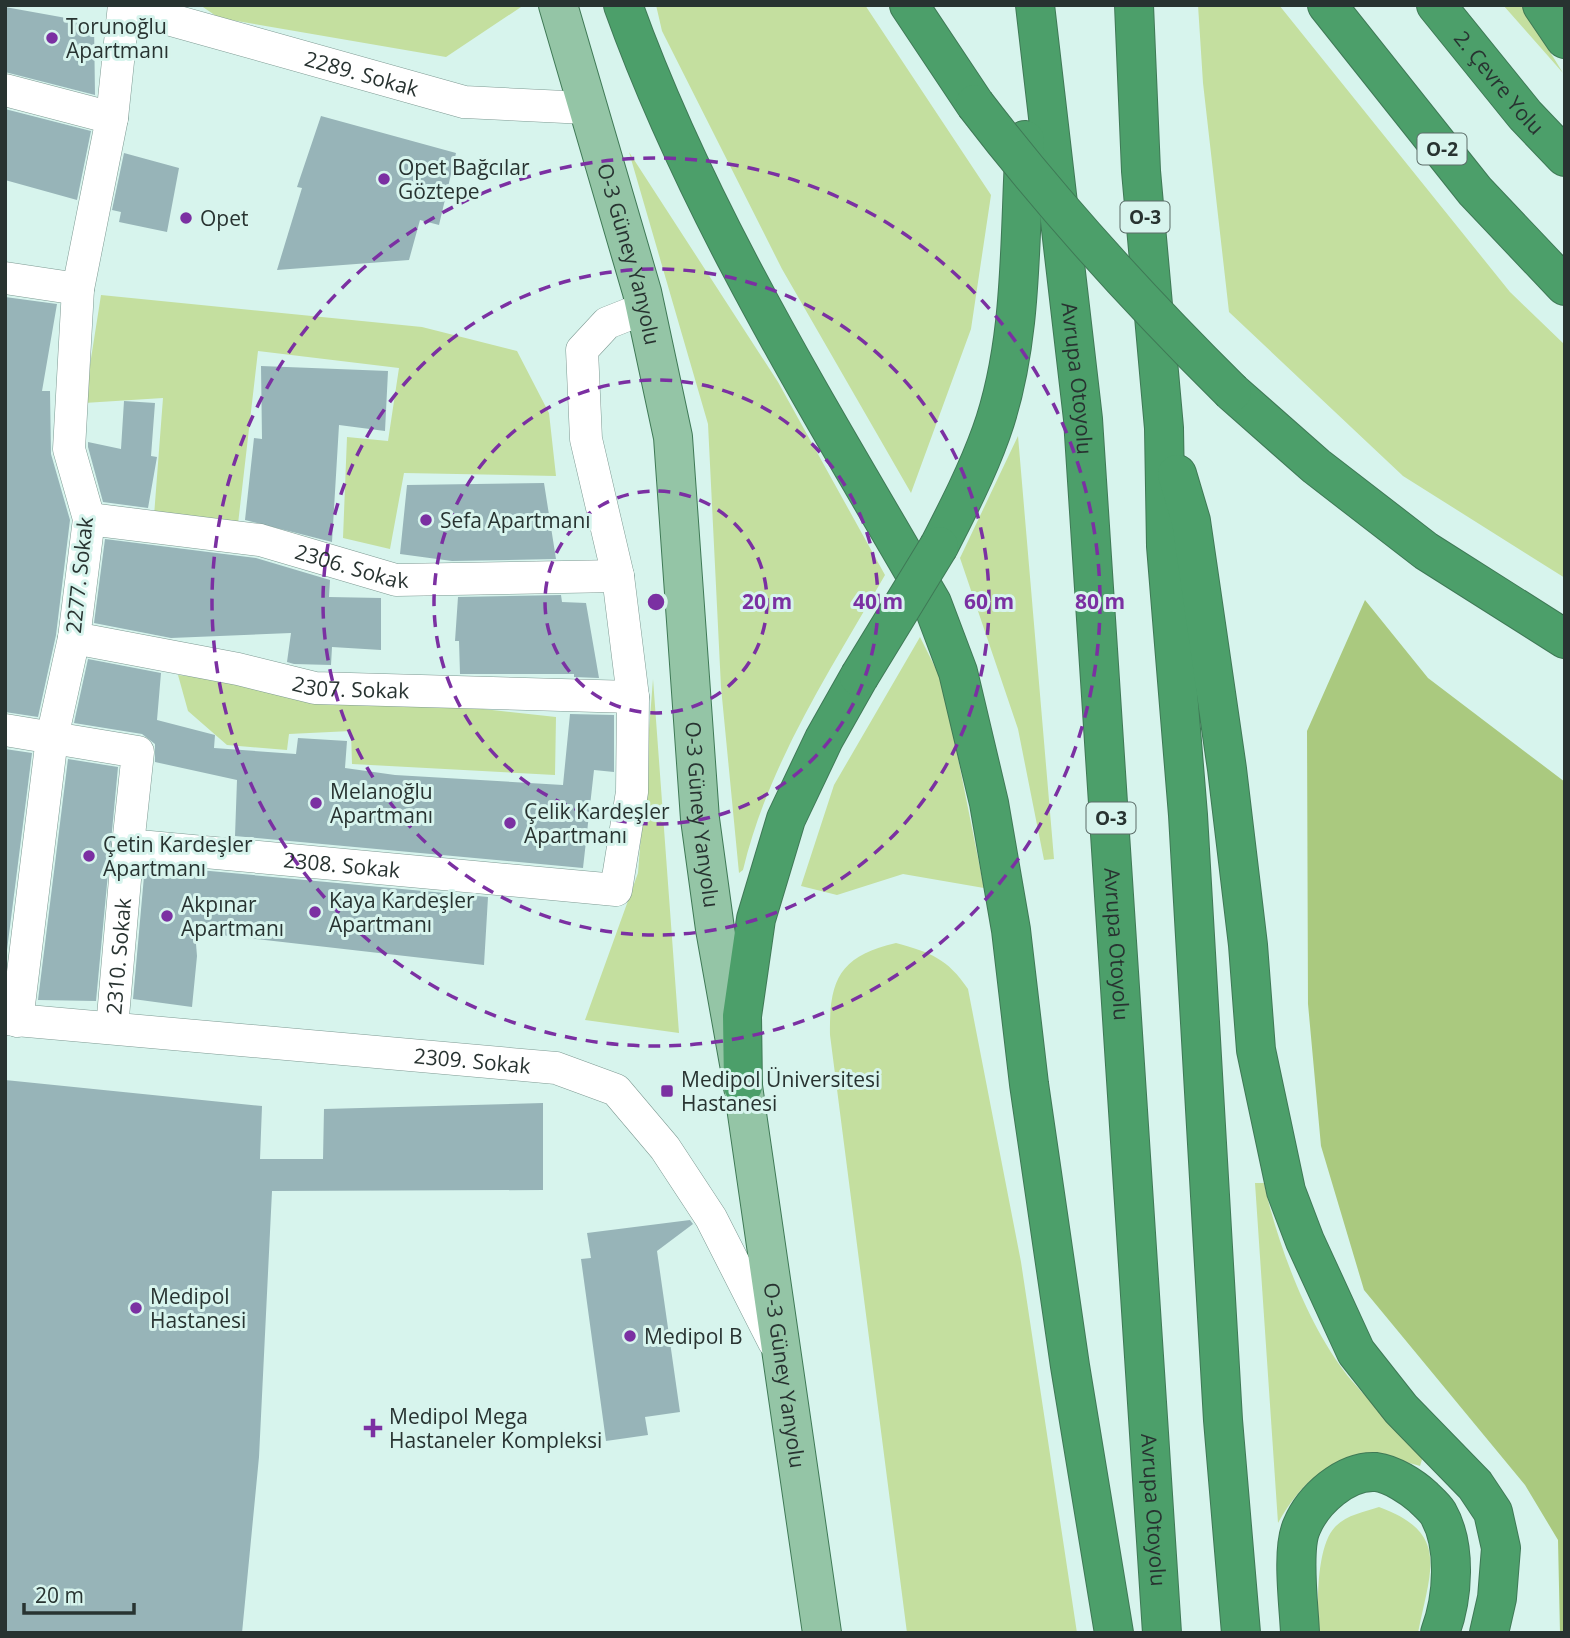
<svg xmlns="http://www.w3.org/2000/svg" width="1570" height="1638" font-family="'Open Sans',sans-serif">
  <rect width="100%" height="100%" fill="#d7f4ed"/>
  <!-- green -->
  <path fill="#c4df9f" d="M200,5H524L446,57L219,18Z
    M656,5H865L991,195L971,329L911,493L782,269L662,31Z
    M1198,5H1279L1510,292L1565,345V578L1403,476L1229,312L1203,83Z
    M1503,5H1521L1563,73Z
    M629,152L778,382L885,575C830,671 769,762 743,870L739,873L721,687L708,424Z
    M101,295L422,327L517,351L549,413L556,476L404,473L390,549L343,538L347,437L388,441L399,368L258,351L238,524L154,516L163,398L84,403Z
    M1018,436L1054,859L1044,860L1018,729L960,558Z
    M920,637L943,683L984,888L903,874L837,895L801,886L834,785Z
    M178,675L556,717L555,775L352,764L351,731L289,734L287,750L227,745L188,711Z
    M653,679L679,1033L585,1020L638,873Z
    M896,943C931,953 947,958 968,989L1021,1262L1077,1633H907L830,1035C829,979 840,956 896,943Z
    M1255,1183H1264C1278,1247 1310,1331 1352,1381C1374,1407 1400,1430 1424,1453L1420,1466C1351,1446 1313,1462 1278,1523Z
    M1379,1507C1451,1533 1430,1571 1418,1633H1319C1317,1606 1316,1547 1335,1527C1346,1515 1364,1512 1379,1507Z"/>
  <!-- forest -->
  <path fill="#aac97f" d="M1365,600L1428,678L1565,782V1633H1560L1558,1540L1525,1485L1364,1290L1321,1146L1308,1004L1307,731Z"/>
  <!-- building -->
  <path fill="#97b4b8" d="M5,7L94,23L95,95L5,72Z
    M5,109L91,131L77,200L5,180Z
    M321,116L456,153L439,225L420,220L409,260L277,270L302,188L297,187Z
    M124,153L179,168L167,232L119,222L121,212L112,210Z
    M5,297L57,304L42,391H50L51,454L70,520L56,635L38,717L5,712Z
    M261,366L388,371L385,431L339,425L332,542L245,520L254,438L262,439Z
    M124,401L155,403L151,456L157,457L148,508L103,502L88,447V442L121,449Z
    M544,483L556,559L452,561L400,554L407,485Z
    M105,539L256,558L330,580L329,597L381,598V650L332,647L331,665L294,664L287,662L291,633L171,638L94,623Z
    M561,595L562,602L586,603L599,678L574,677V674H460L459,641H455L458,597Z
    M88,659L161,673L157,720L215,735L214,748L296,754L298,738L347,741L345,768L395,775L563,785L570,714L614,715V772L594,770L583,868L235,836L237,780L155,762V744L142,734L74,723Z
    M5,749L32,753L5,966Z
    M68,759L118,767L96,1001L38,1000Z
    M145,865L488,897L484,965L195,932L197,956L192,1007L133,999Z
    M5,1080L262,1106L260,1159H323L324,1109L543,1103V1190L272,1191L259,1457L242,1633H5Z
    M690,1220L693,1224L657,1251L680,1412L645,1417L648,1435L606,1441L581,1259L591,1258L587,1233Z"/>
  <g fill="none" stroke-linecap="round" stroke-linejoin="round">
    <defs>
      <g id="street">
        <path id="s1" d="M148,5L150,14L464,102L586,108"/>
        <path d="M5,90L112,118"/>
        <path d="M5,278L78,289"/>
        <path id="s2" d="M89,519L260,540L396,580L618,576"/>
        <path id="s3" d="M74,638L238,669L315,688L633,697"/>
        <path id="s4" d="M5,730L138,752L128,845L616,890L632,792L633,697L618,576L586,439L582,350L607,323L645,308"/>
        <path id="s5" d="M5,1019L556,1068L616,1090L665,1148L711,1218L774,1342"/>
        <path d="M17,1021L52,738L74,638L89,519L69,449L78,289L112,118L124,5"/>
        <path id="s6" d="M112,1028L128,845"/>
      </g>
      <g id="primary">
        <path id="s7" d="M558,5L642,292L673,437L700,819L715,929L743,1086L822,1633"/>
      </g>
      <g id="highway">
        <path d="M623,5C699,217 820,409 932,603L958,672L989,803L1011,930L1029,1084L1070,1366L1114,1633"/>
        <path d="M909,5L975,104"/>
        <path id="s8" d="M1035,5L1083,419L1162,1633"/>
        <path d="M1134,5L1141,171L1164,428L1166,546L1188,815L1223,1420L1241,1633"/>
        <path d="M1327,5L1475,191L1565,286"/>
        <path id="s9" d="M1436,5L1525,115L1565,157"/>
        <path d="M1542,5L1565,39"/>
        <path d="M1232,392L1316,466L1426,551L1565,639"/>
        <path d="M1177,474L1191,521L1227,769L1248,945L1256,1050L1286,1191L1305,1241L1356,1352L1401,1409L1475,1485L1493,1512L1501,1548L1497,1598L1489,1633"/>
        <path d="M939,546C958,509 977,472 991,433C1024,341 1019,236 1025,140"/>
        <path d="M743,1086L742,1016L756,919L786,819L824,739L859,677"/>
        <path d="M1300,1633C1299,1607 1291,1548 1302,1526C1313,1500 1345,1470 1376,1472C1392,1474 1412,1487 1423,1497C1428,1502 1434,1507 1438,1513C1457,1546 1453,1598 1440,1633"/>
      </g>
    </defs>
    <!-- street casing -->
    <use href="#street" stroke="#7e9a93" stroke-width="33"/>
    <!-- primary casing -->
    <use href="#primary" stroke="#3f7956" stroke-width="40"/>
    <!-- highway casing -->
    <use href="#highway" stroke="#3f7956" stroke-width="40"/>
    <!-- street -->
    <use href="#street" stroke="#fff" stroke-width="32"/>
    <!-- primary -->
    <use href="#primary" stroke="#94c5a6" stroke-width="38"/>
    <!-- highway -->
    <use href="#highway" stroke="#4c9f6a" stroke-width="38"/>
    <defs>
      <path id="highway-bridge" d="M975,104C1054,207 1140,301 1232,392
        M859,677L939,546"/>
    </defs>
    <!-- highway-bridge casing -->
    <use href="#highway-bridge" stroke="#3f7956" stroke-width="40" stroke-linecap="butt"/>
    <!-- highway-bridge -->
    <use href="#highway-bridge" stroke="#4c9f6a" stroke-width="38"/>
  </g>
  <!-- distance rings -->
  <g fill="none" stroke="#7b30a2" stroke-width="3.5" stroke-dasharray="12 9">
    <circle cx="656" cy="602" r="111"/>
    <circle cx="656" cy="602" r="222"/>
    <circle cx="656" cy="602" r="333"/>
    <circle cx="656" cy="602" r="444"/>
  </g>
  <!-- markers -->
  <g fill="#7b30a2" stroke="#d7f4ed" stroke-width="2.5">
    <circle cx="52" cy="38" r="7"/>
    <circle cx="384" cy="179" r="7"/>
    <circle cx="186" cy="218" r="7"/>
    <circle cx="426" cy="520" r="7"/>
    <circle cx="316" cy="803" r="7"/>
    <circle cx="510" cy="823" r="7"/>
    <circle cx="89" cy="856" r="7"/>
    <circle cx="315" cy="912" r="7"/>
    <circle cx="167" cy="916" r="7"/>
    <rect x="660" y="1084" width="14" height="14" rx="3.5"/>
    <circle cx="136" cy="1308" r="7"/>
    <circle cx="630" cy="1336" r="7"/>
    <path d="M369.5 1417.5h7v7h7v7h-7v7h-7v-7h-7v-7h7z"/>
  </g>
  <g text-anchor="middle" dominant-baseline="central" stroke-width="6" stroke-linejoin="round" paint-order="stroke">
    <!-- shield labels -->
    <g fill="#d7f4ed" stroke="#5c6d69" stroke-width="2">
      <rect x="1417.5" y="133.5" width="49" height="31" rx="5"/>
      <rect x="1120.5" y="201.5" width="49" height="31" rx="5"/>
      <rect x="1086.5" y="802.5" width="49" height="31" rx="5"/>
    </g>
    <g font-size="19" font-weight="bold" fill="#283331">
      <text x="1442" y="149">O-2</text>
      <text x="1145" y="217">O-3</text>
      <text x="1111" y="818">O-3</text>
    </g>
    <!-- poi labels -->
    <g font-size="21" fill="#283331" stroke="#d7f4ed" text-anchor="start">
      <text x="66" y="26">Torunoğlu<tspan x="66" dy="24">Apartmanı</tspan></text>
      <text x="398" y="167">Opet Bağcılar<tspan x="398" dy="24">Göztepe</tspan></text>
      <text x="200" y="218">Opet</text>
      <text x="440" y="520">Sefa Apartmanı</text>
      <text x="330" y="791">Melanoğlu<tspan x="330" dy="24">Apartmanı</tspan></text>
      <text x="524" y="811">Çelik Kardeşler<tspan x="524" dy="24">Apartmanı</tspan></text>
      <text x="103" y="844">Çetin Kardeşler<tspan x="103" dy="24">Apartmanı</tspan></text>
      <text x="329" y="900">Kaya Kardeşler<tspan x="329" dy="24">Apartmanı</tspan></text>
      <text x="181" y="904">Akpınar<tspan x="181" dy="24">Apartmanı</tspan></text>
      <text x="681" y="1079">Medipol Üniversitesi<tspan x="681" dy="24">Hastanesi</tspan></text>
      <text x="150" y="1296">Medipol<tspan x="150" dy="24">Hastanesi</tspan></text>
      <text x="644" y="1336">Medipol B</text>
      <text x="389" y="1416">Medipol Mega<tspan x="389" dy="24">Hastaneler Kompleksi</tspan></text>
    </g>
    <!-- street labels -->
    <g font-size="21" fill="#283331" stroke="#d7f4ed">
      <text stroke="none"><textPath href="#s1" startOffset="229">2289. Sokak</textPath></text>
      <text stroke="none"><textPath href="#s9" startOffset="100">2. Çevre Yolu</textPath></text>
      <text stroke="none"><textPath href="#s7" startOffset="259">O-3 Güney Yanyolu</textPath></text>
      <text stroke="none"><textPath href="#s8" startOffset="376">Avrupa Otoyolu</textPath></text>
      <text stroke="none"><textPath href="#s2" startOffset="268">2306. Sokak</textPath></text>
      <text transform="translate(79 575) rotate(-84)">2277. Sokak</text>
      <text stroke="none"><textPath href="#s3" startOffset="282">2307. Sokak</textPath></text>
      <text stroke="none"><textPath href="#s7" startOffset="826">O-3 Güney Yanyolu</textPath></text>
      <text stroke="none"><textPath href="#s4" startOffset="443">2308. Sokak</textPath></text>
      <text stroke="none"><textPath href="#s8" startOffset="943">Avrupa Otoyolu</textPath></text>
      <text stroke="none"><textPath href="#s6" startOffset="72">2310. Sokak</textPath></text>
      <text stroke="none"><textPath href="#s5" startOffset="469">2309. Sokak</textPath></text>
      <text stroke="none"><textPath href="#s7" startOffset="1393">O-3 Güney Yanyolu</textPath></text>
      <text stroke="none"><textPath href="#s8" startOffset="1510">Avrupa Otoyolu</textPath></text>
    </g>
  </g>
  <circle cx="656" cy="602" r="10" fill="#7b30a2" stroke="#d7f4ed" stroke-width="3.5"/>
  <g font-size="21" text-anchor="middle" font-weight="bold" fill="#7b30a2" stroke="#d7f4ed" stroke-width="6" stroke-linejoin="round" paint-order="stroke">
    <text x="767" y="609">20 m</text>
    <text x="878" y="609">40 m</text>
    <text x="989" y="609">60 m</text>
    <text x="1100" y="609">80 m</text>
  </g>
  <!-- border -->
  <rect width="1570" height="1638" fill="none" stroke="#283331" stroke-width="14"/>
  <!-- scale -->
  <path d="M24 1603v10h110v-10" fill="none" stroke="#283331" stroke-width="3.5"/>
  <text x="35" y="1603" font-size="21" fill="#283331" stroke="#d7f4ed" stroke-width="5" paint-order="stroke">20 m</text>
</svg>
